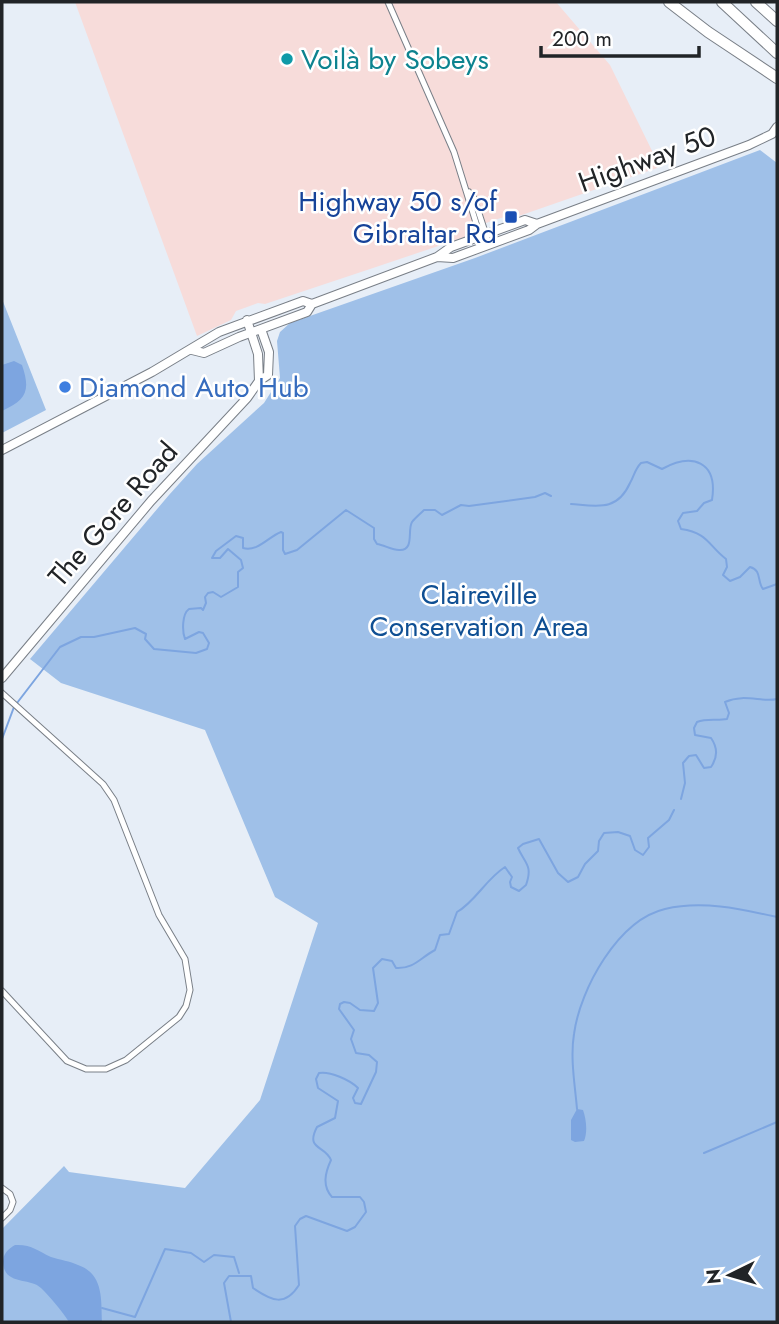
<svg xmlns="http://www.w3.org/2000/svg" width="779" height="1324" font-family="Jost,sans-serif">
  <rect width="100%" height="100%" fill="#e7eef7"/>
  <!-- industrial -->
  <path fill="#f7dcda" d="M75,2H556L610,65L658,163L657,168L516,217L514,214L491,221L472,229L465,237L379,266L265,304L258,303L236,311L231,320L197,336Z"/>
  <!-- green -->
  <path fill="#9fc0e8" d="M760,150L777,163V1322H2V1229L64,1166L69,1172L185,1188L260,1100L318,923L275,897L205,730L61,683L30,659L169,495L197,464L264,403L280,378L277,341L280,332L290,323L475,258Z
    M2,299L46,410L2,433Z"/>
  <!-- water -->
  <path fill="#7da5e0" d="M14,361L22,365C31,391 26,400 2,411V365Z
    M577,1109L583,1110C586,1118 588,1132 584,1141L575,1142L571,1140V1120Z
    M15,1245C31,1244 38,1251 51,1257C60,1260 70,1261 78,1265C104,1274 101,1300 102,1322H69C62,1311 50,1297 41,1288C30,1277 4,1286 3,1262C3,1254 8,1249 15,1245Z"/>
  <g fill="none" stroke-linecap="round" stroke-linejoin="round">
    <!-- stream -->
    <path stroke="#7da5e0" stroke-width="2" d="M571,504C597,506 617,512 630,483C634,476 635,469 641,463L647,462L662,469C693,452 718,462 712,500L704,503L697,511L683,513L678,521L681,529C708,533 708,545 726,559L727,567L723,575L730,581L740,577L750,567C762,570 757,582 763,589L777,584
      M17,703L60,647L81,637H94L135,628L146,634L145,639L154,649L196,653L207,649L209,643L203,633L199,632L185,639C182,631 182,614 189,609L201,608L203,610L206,603L205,597L208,593L213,592L221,597L238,587V572L243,568L241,560L228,549L220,558H212L216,551L236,536L243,538V548C258,552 268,537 281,532L283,533V550L285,554L297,550L346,510L374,528V539L377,544C384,545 392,550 399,550C415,551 407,530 412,522C415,518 420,514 424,510H435L442,515L461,505L469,506L535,497L545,493L551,496
      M2,739L14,707
      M681,799L685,783L683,763L689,756L696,755L704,768L711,767C718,757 718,748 711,738L695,735L694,728L697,722C707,718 717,721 727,719L729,713L725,702C745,693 762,703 777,699
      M577,1109C575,1085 570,1058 574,1034C580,989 618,920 665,909C702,900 741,909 777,917
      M704,1153L777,1122
      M102,1308L135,1317L165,1249L191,1253L204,1262L214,1255L234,1257L239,1273
      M231,1322L224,1283L229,1276H251L253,1288C272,1301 285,1307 299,1285L295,1226L300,1219L306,1216L347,1231L355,1227L366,1212L364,1202L360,1197H332C322,1186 325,1173 331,1160C325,1145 305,1150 317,1127L335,1118L338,1101L318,1088L316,1079L319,1073C330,1071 350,1080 358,1088L353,1098L355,1103L361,1104L376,1072L377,1062L369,1055L356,1053L351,1039L354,1030L339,1009L340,1004L344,1002L350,1003L360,1010L374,1011L378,1003L373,968L382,959L392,961L396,968C414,969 420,958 435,950L440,935L449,934L457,912C475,902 486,879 505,867L512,877L510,882L511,887L519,891L526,885C533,865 525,864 518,848L523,844L539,839L558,873L568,882L578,877L585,864L598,851L599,841L604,833L618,832L630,836L635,850L643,855L649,847L648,838L669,820L674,810"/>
    <defs>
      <path id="minor" d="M388,2L454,152L477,226L485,235
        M469,192L474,198L489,244
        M2,693L103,784L114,800L159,915L185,959L190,990L186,1006L179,1017L126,1060L106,1069H86L67,1061L2,991
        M2,1188L10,1194L13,1202L10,1210L2,1218"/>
      <path id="secondary" d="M437,257L453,258L529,230L537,224L749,145L772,134L777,127
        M247,320L258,354L259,381
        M192,350L204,353L239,337L307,312L312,304L437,257L451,247L525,220L537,224
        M2,450L152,372L219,332L303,301L312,304
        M2,678L151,501L247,398L259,381L268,375L269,352L261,329"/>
      <path id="motorway" d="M669,2L708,32L777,78
        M722,2L777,53
        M756,2L777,21"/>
    </defs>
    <!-- minor casing -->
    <use href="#minor" stroke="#797f87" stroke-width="7"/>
    <!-- secondary casing -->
    <use href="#secondary" stroke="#797f87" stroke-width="10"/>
    <!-- motorway casing -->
    <use href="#motorway" stroke="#797f87" stroke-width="12"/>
    <!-- minor -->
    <use href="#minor" stroke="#fff" stroke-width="5"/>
    <!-- secondary -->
    <use href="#secondary" stroke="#fff" stroke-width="8"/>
    <!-- motorway -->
    <use href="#motorway" stroke="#fff" stroke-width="10"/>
  </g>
  <!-- markers -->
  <circle fill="#0f9aa8" stroke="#fff" stroke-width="2.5" cx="287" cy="59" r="7"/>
  <rect fill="#1a4fb4" stroke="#fff" stroke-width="2.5" x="504" y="210" width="14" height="14" rx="3.5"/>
  <circle fill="#3f7fe0" stroke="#fff" stroke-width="2.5" cx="65" cy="387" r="7"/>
  <g text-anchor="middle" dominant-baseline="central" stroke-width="5" stroke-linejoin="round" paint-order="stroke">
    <!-- culture labels -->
    <g font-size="28" fill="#0d838f" stroke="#fff" text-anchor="start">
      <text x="301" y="59">Voilà by Sobeys</text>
    </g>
    <!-- street labels -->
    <g font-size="28" fill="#212427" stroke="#fff">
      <text transform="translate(647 159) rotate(-20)">Highway 50</text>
      <text transform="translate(113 514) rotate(-49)">The Gore Road</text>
    </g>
    <!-- transit labels -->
    <g font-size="28" fill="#164399" stroke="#fff" text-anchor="end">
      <text x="497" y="201">Highway 50 s/of<tspan x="497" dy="32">Gibraltar Rd</tspan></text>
    </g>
    <!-- shop labels -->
    <g font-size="28" fill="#366cbe" stroke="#fff" text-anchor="start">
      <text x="79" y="387">Diamond Auto Hub</text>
    </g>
    <!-- park labels -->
    <g font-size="28" fill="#0f4f93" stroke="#fff">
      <text x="479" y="594">Claireville<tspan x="479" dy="32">Conservation Area</tspan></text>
    </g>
  </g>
  <!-- border -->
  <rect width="779" height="1324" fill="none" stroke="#212427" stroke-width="7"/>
  <!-- north arrow -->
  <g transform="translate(730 1275) rotate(265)" stroke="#ffffff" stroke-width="5" paint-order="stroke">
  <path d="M0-5L12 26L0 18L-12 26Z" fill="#212427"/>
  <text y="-10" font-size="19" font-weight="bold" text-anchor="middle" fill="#212427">N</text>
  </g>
  <!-- scale -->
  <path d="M541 46v10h158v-10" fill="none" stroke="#212427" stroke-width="3.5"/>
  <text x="552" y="46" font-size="21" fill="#212427" stroke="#ffffff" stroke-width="5" paint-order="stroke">200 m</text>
</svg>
